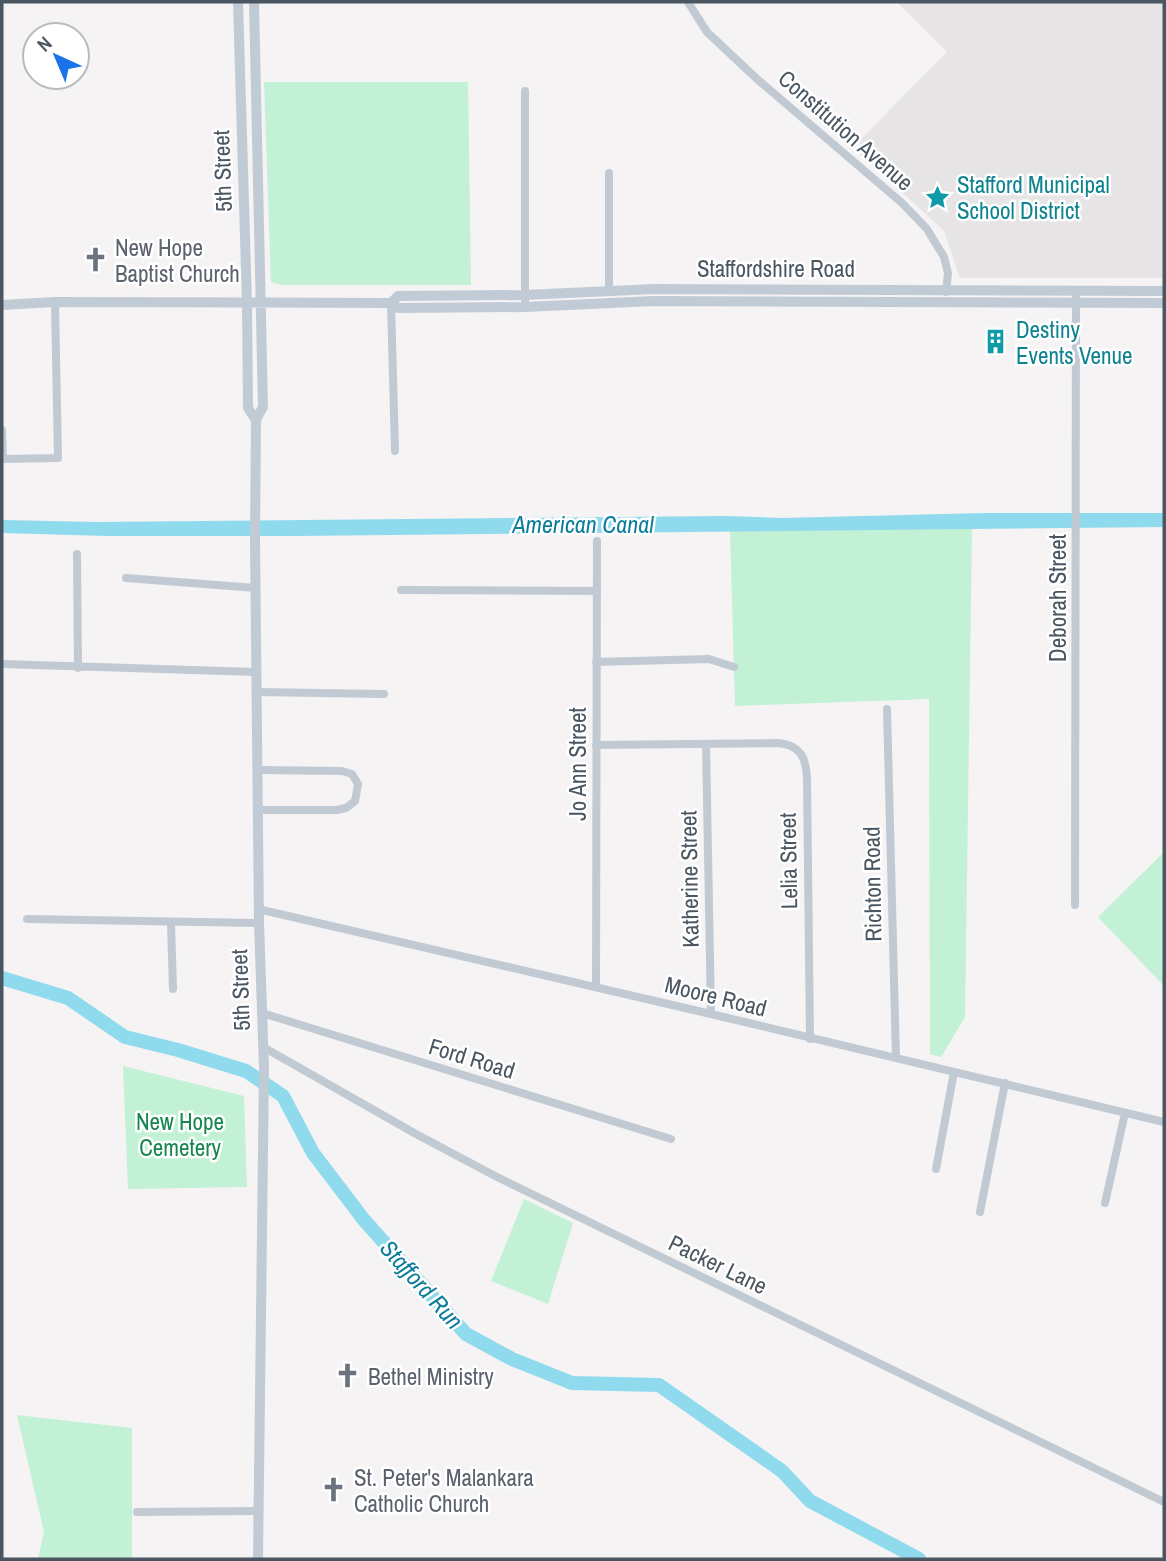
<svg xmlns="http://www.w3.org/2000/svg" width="1166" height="1561" font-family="'Archivo Narrow',sans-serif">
  <rect width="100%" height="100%" fill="#f5f3f3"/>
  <!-- education -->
  <path fill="#e6e4e5" d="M897,2H1164V278H960L944,231L859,153L861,139L947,52Z"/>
  <!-- green -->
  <path fill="#c3f1d5" d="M264,82H468L471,285H281L271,282Z
    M972,528L965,1017L941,1057L930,1054L929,699L735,706L730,531Z
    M1164,852V986L1098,917Z
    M123,1066L244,1096L247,1187L128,1189Z
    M524,1199L573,1223L548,1304L491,1281Z
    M17,1415L132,1428V1559H38L44,1532Z"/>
  <!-- water -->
  <path fill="#90daee" d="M986,513H1164V527L297,536H107L2,533V520L97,522L726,516L782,518Z"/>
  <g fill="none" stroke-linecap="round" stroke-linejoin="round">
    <!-- river -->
    <path stroke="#90daee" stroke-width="14" d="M2,978L68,998L125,1037L178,1050L246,1071L283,1096L313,1153L364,1220L466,1334L512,1359L572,1383L659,1385L782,1471L810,1501L919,1559"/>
    <!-- minor -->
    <path stroke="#c1cad2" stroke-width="8" d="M688,2L707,32L757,79L902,203L927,229L944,257L948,273L946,292
      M525,91V307
      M609,173V291
      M391,303L395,451
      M2,430L3,459L58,458L55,302
      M77,554L78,668
      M126,578L256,588
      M401,590L596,591
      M596,662L709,659L734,667
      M2,664L256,672
      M256,692L384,694
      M887,709L896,1058
      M706,744L711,1014
      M596,745L778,743C800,745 806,757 807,778L810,1039
      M257,770L342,771L352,774L358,784L355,801L346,808L337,810H258
      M1075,905L1076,297
      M258,909L711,1014L1164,1122
      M27,919L259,923
      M171,923L173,989
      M596,987L597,541
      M262,1013L671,1139
      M263,1047L416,1134L497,1177L1164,1502
      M936,1169L954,1072
      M1105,1203L1125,1113
      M980,1212L1005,1083
      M137,1512L258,1511"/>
    <!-- secondary -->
    <path stroke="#c1cbd6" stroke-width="10" d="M238,2L247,303L248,408L256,420
      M254,2L263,407L256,420L255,541L259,923L264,1068L258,1559
      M391,303L398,296L525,295L654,289L1164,291
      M2,305L55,302L391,303L398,308L525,307L654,301L1164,303"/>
  </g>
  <!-- icons -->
  <defs>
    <symbol id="sight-bare" viewBox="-9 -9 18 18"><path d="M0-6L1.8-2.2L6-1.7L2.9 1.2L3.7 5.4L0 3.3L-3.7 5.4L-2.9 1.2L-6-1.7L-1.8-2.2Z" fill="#0f9aa8" stroke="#fff" stroke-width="2.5" paint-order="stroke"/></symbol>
    <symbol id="church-bare" viewBox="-9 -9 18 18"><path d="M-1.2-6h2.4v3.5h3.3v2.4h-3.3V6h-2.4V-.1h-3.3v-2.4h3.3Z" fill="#6b7280" stroke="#fff" stroke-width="2.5" paint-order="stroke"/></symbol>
    <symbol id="building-bare" viewBox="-9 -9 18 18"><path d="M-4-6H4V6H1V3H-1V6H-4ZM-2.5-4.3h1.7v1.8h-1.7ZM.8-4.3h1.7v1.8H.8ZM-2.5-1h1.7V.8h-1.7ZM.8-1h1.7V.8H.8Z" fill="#0f9aa8" stroke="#fff" stroke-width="2.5" paint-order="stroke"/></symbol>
  </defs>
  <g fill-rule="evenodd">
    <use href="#sight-bare" x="920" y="180" width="35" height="35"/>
    <use href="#church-bare" x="78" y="242" width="35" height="35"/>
    <use href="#building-bare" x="978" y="324" width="35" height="35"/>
    <use href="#church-bare" x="330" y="1358" width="35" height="35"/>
    <use href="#church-bare" x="316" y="1472" width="35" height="35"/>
  </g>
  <g text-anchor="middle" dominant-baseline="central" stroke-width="5" stroke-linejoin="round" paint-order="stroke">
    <!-- street labels -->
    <g font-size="23" fill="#4a5661" stroke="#fff">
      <text transform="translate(846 130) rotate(41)">Constitution Avenue</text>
      <text transform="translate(222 171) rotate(-92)">5th Street</text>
      <text x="776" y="268">Staffordshire Road</text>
      <text transform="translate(1057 598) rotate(-90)">Deborah Street</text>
      <text transform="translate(577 764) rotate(-90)">Jo Ann Street</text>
      <text transform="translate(788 861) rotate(-91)">Lelia Street</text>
      <text transform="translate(689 879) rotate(-91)">Katherine Street</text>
      <text transform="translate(872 884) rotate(-91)">Richton Road</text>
      <text transform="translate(240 990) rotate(-92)">5th Street</text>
      <text transform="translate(716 996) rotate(14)">Moore Road</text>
      <text transform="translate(472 1058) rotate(17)">Ford Road</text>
      <text transform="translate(718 1264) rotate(26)">Packer Lane</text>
    </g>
    <!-- culture labels -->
    <g font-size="23" fill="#0d838f" stroke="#fff" text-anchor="start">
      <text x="957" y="184">Stafford Municipal<tspan x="957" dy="26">School District</tspan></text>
      <text x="1016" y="329">Destiny<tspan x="1016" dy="26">Events Venue</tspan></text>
    </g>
    <!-- worship labels -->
    <g font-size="23" fill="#5b616d" stroke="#fff" text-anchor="start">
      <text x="115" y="247">New Hope<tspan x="115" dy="26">Baptist Church</tspan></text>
      <text x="368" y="1376">Bethel Ministry</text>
      <text x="354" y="1477">St. Peter's Malankara<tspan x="354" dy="26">Catholic Church</tspan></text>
    </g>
    <!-- park labels -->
    <g font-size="23" fill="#17864f" stroke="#fff">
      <text x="180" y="1121">New Hope<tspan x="180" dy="26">Cemetery</tspan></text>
    </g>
    <!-- water labels -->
    <g font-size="24" font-style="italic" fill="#0c7c9b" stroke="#fff">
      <text x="583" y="524">American Canal</text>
      <text transform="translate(422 1284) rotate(48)">Stafford Run</text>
    </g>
  </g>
  <!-- border -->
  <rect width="1166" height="1561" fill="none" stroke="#4a5661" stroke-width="7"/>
  <!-- north arrow -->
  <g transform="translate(56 56) rotate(316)"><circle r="33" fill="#ffffff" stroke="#b7bbc0" stroke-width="2"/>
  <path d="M0-5L12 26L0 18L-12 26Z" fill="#1a73e8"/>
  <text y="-10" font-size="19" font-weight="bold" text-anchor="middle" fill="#4a5661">N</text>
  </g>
</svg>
